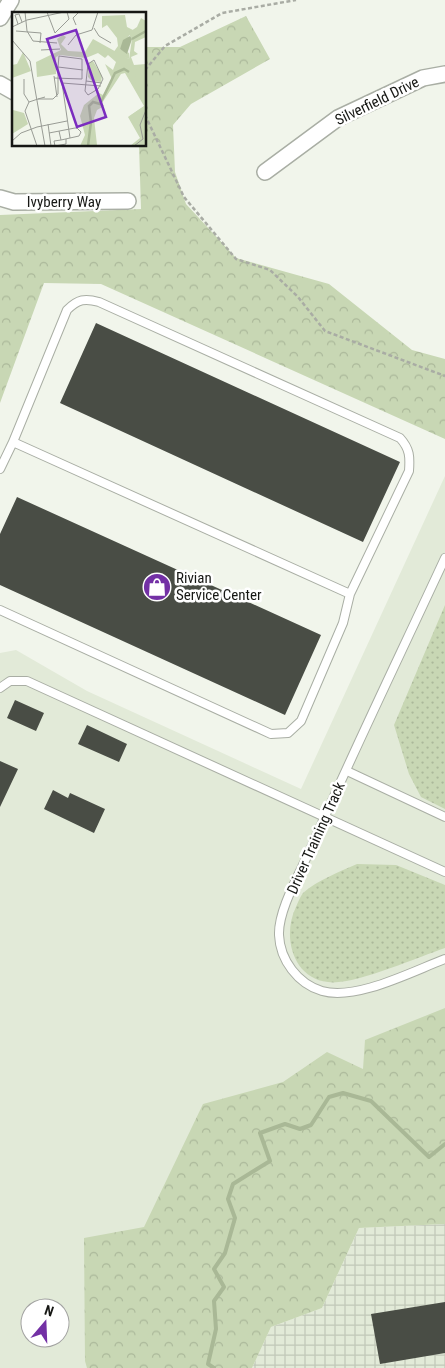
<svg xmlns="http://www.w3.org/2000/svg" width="445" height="1368" font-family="'Roboto Condensed',sans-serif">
  <defs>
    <pattern id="industrial-grid" width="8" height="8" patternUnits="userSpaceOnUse" patternTransform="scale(1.25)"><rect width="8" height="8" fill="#e2ead8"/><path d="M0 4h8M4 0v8" fill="none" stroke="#c1c8b8"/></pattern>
    <pattern id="grass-dots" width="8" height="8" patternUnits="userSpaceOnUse" patternTransform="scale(1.25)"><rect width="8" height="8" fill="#c8d7b4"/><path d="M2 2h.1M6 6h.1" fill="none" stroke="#abb89a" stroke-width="1.8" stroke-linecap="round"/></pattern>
    <pattern id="forest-crowns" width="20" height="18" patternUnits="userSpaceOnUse" patternTransform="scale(1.25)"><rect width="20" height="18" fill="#c8d7b4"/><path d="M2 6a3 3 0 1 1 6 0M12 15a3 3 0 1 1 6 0" fill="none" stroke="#abb89a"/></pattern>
  </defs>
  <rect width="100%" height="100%" fill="#f1f5eb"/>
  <!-- built -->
  <path fill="#e2ead8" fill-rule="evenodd" d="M445,476V1083L167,1368H0V653L16,650L87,691L301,789ZM30,1308H60V1338H30Z"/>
  <!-- industrial -->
  <path fill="url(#industrial-grid)" d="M445,1224V1368H252L271,1327L322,1308L359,1228Z"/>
  <!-- grass -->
  <path fill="url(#grass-dots)" d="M445,605V809L421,797L409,774L394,725Z
    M357,864L396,865L445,885V948C418,957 353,986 328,982C292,978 282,935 296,907C298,902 300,897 303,893C318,880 339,872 357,864Z"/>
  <!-- forest -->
  <path fill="url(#forest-crowns)" d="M246,16L270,59L191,104L173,125L175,172L186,204L236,258L329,284L412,350L445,359V439L101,284L44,283L0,403V215L141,209L139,145H145V47H180Z
    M445,1008V1224L359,1228L322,1308L271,1327L252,1368H87L85,1361L84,1238L144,1227L203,1104L283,1082L327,1052L363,1069L365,1040Z"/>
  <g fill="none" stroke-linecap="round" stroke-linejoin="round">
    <!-- stream -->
    <path stroke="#a9b896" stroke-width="4" d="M214,1368L208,1364L216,1329L214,1301L224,1287L214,1269L225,1253L235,1218L228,1199L233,1184L270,1161L260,1133L285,1124L300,1129L311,1125L329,1097L343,1093L371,1101L429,1157L445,1144"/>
  </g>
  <!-- building -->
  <path fill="#494d45" d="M96,323L400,462L363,542L60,403Z
    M17,497L321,635L285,715L0,585V534Z
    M15,700L44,713L36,731L7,718Z
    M87,725L127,744L119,762L78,744Z
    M0,761L18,769L0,807Z
    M53,790L68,798L70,793L105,809L94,833L44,809Z
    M445,1302V1353L380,1364L371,1314Z"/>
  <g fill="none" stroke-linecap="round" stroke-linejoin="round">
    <defs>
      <path id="service" d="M0,469L13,442L350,594
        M445,558C400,655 353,752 310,850C300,873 278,910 279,935C280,960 298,984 322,991C356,1001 413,971 445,959
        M0,610L271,734L288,733L301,721L343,623L350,594L409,471C410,457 410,449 400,438L99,302C85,298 78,299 67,310L13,442
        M0,688L10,681H27L445,872
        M347,771L445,817"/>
      <path id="minor" d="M0,18L11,0
        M0,84L14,92
        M265,172L338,118L423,78L445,74
        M0,198L14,202L128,201"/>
    </defs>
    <!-- service casing -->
    <use href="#service" stroke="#a9aea4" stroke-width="10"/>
    <!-- minor casing -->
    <use href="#minor" stroke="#a9aea4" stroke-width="18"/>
    <!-- path -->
    <path stroke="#a9aca4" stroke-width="2.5" stroke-dasharray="4 2.5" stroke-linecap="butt" d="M145,70L165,46L222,13L296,0
      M145,115L184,197L236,259L270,270L298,297L325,331L445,376"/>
    <!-- service -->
    <use href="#service" stroke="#fff" stroke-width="8"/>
    <!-- minor -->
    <use href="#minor" stroke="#fff" stroke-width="15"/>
  </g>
  <!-- icons -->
  <defs>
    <symbol id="shop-disc" viewBox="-11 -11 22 22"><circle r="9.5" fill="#7330a5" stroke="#fff"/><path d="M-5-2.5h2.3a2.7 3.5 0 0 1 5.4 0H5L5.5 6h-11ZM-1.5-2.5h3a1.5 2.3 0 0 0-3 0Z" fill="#fff"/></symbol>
  </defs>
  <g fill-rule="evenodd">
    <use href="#shop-disc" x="141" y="571" width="32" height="32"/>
  </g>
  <g text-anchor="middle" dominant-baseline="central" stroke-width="5" stroke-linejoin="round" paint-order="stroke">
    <!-- street labels -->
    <g font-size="15" fill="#161714" stroke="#fff">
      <text transform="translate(377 101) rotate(-26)">Silverfield Drive</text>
      <text x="64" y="202">Ivyberry Way</text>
      <text transform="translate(316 838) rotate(-66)">Driver Training Track</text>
    </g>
    <!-- poi labels -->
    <g font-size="15" fill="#161714" stroke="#fff" text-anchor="start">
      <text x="176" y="578">Rivian<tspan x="176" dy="17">Service Center</tspan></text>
    </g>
  </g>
  <!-- overview -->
  <g transform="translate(12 12)">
    <rect width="134" height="134" fill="#f1f5eb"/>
    <path d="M113,3L115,15L121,18L108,37L117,41V47L101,41L106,34L105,26L95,13L90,16V4ZM81,49L90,64L89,70L80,69L76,65L77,51Z" fill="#c8d7b4"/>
    <path d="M129,6L134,9V25L123,30L122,39L126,42L119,45L122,53L134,52V97L116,105L132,94L113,61L109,62L90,91L92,94L85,98L82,106L85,133L68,134L73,123L68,104L72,93L87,81L91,83L100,67L93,52L101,58L104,50L96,43L93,46L86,41L74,46L48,43L44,45V62L25,65L24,50L49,38L45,27L51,23L54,25L49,32L56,39L73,40L81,27L117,47L120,27L116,21L125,15Z" fill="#c8d7b4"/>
    <path d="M11,40L19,59L0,66V53L5,52ZM134,52V91L124,74L123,59ZM134,93V134H118L128,126L116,105ZM1,98L12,101L16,112L0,122Z" fill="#c8d7b4"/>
    <path d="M118,24L120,27L115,42L108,37L111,28Z" fill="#a9b896"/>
    <path fill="none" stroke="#a9b896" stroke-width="2.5" d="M120,27L134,19M76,134L79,110L77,94L81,90L88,92L103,61L112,57L117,60"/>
    <path fill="none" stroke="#999c95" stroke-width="1" d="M13,0L15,19L21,29L45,31M35,0L43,21L57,7L55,0M83,0H111M6,12L3,3L7,2L10,10M64,13L61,6L67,0M0,15L15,8L52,0M82,16L87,24L99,31M4,19L29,21L28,31M0,28L18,49L33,134M56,33L64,23L80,18L86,0M29,38L48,37M82,48L91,67L86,77L76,83L73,79L76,52ZM42,64L45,85M42,66L70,67V47L47,44L46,55M12,67V82L17,90M74,69L90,71M33,85L26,87H41L46,82V55L71,58M36,112L39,134M37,121L63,116H65L69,120L67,124L49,128L47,119M58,126L50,71L89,74M49,128L42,129L43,134L54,132V127M0,129L9,121L25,115L55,109M25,134L13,99L17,90L26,87M122,134L131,127L128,113L134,98"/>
    <path fill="#7b2cbf" fill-opacity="0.15" stroke="#7b2cbf" stroke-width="2.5" d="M64,18L94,105L65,115L35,27Z"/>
    <rect width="134" height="134" fill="none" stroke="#161714" stroke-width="2.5"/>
  </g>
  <!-- north arrow -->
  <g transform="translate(45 1323) rotate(19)"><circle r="24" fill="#ffffff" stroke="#a2a2a1"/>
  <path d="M0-4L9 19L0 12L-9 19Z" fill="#7330a5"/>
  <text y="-8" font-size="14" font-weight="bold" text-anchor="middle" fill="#161714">N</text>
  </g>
</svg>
